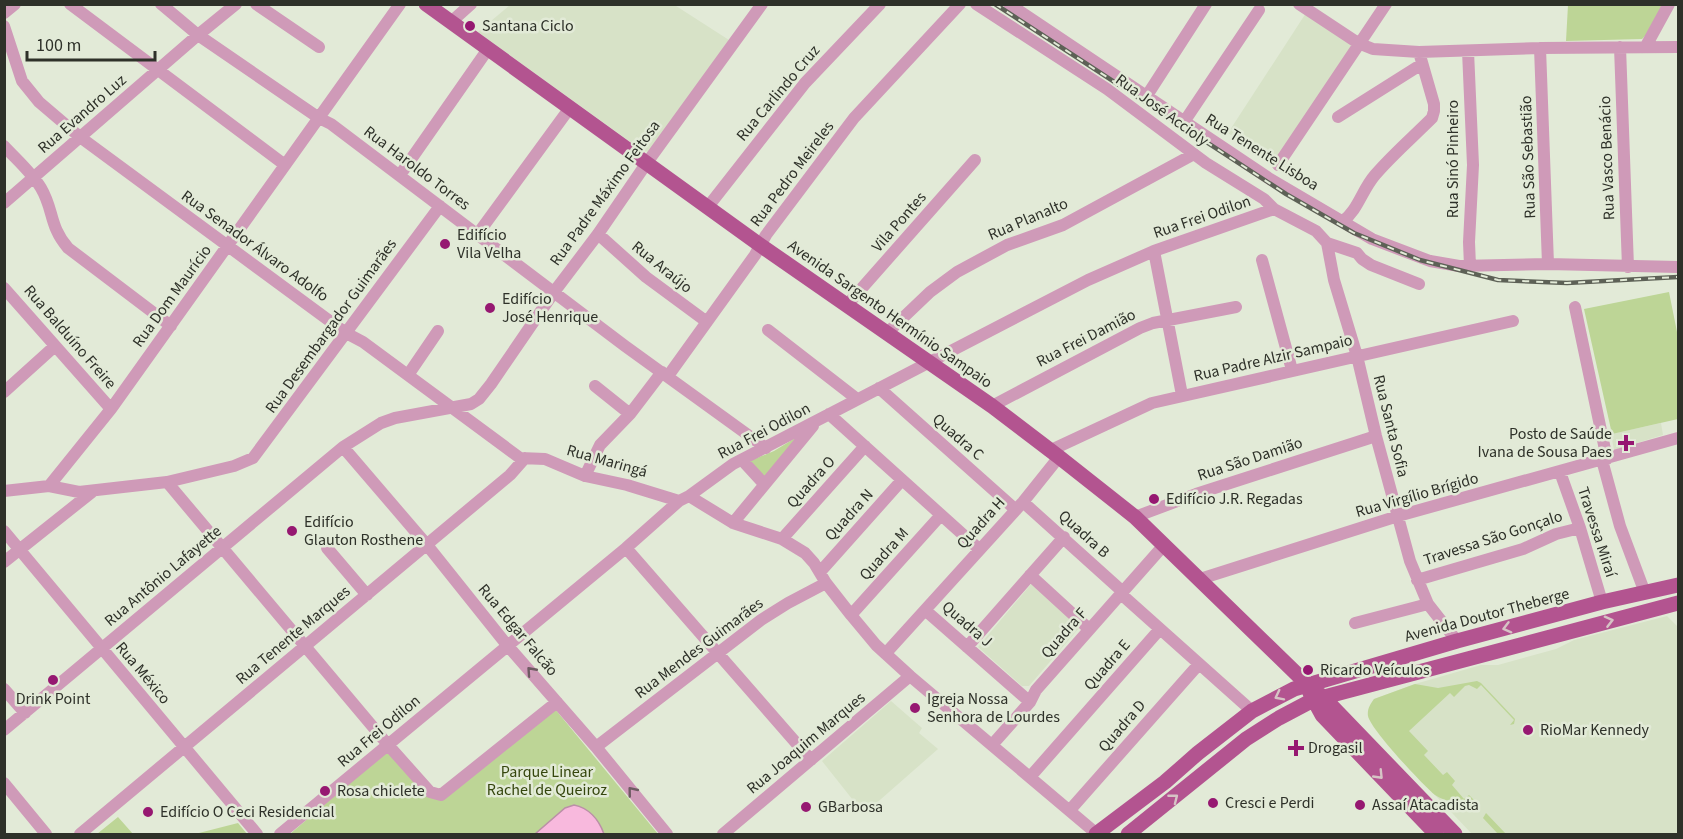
<svg xmlns="http://www.w3.org/2000/svg" width="1683" height="839" font-family="'Source Sans 3',sans-serif">
  <rect width="100%" height="100%" fill="#e2ead7"/>
  <!-- built -->
  <path fill="#d7e2c7" d="M673,4L729,40L651,152L643,151L478,32L510,5Z
    M1306,13L1351,43V49L1276,164L1228,133Z
    M1661,423L1663,435L1614,450L1611,434Z
    M1032,583L1080,627L1029,686H1022L978,647Z
    M1667,616L1678,627V834H1472L1398,756L1369,719L1368,711L1374,699L1415,684L1481,665H1498L1556,649L1574,640Z
    M891,701L922,728L919,733L938,749L864,814L822,761Z"/>
  <!-- green -->
  <path fill="#bdd596" d="M1568,5H1664L1648,33L1642,39L1566,41Z
    M1669,292L1678,337V419L1612,434L1584,309Z
    M805,432L765,479L747,462L774,451Z
    M1477,681L1481,683L1515,719L1514,724L1510,725L1514,720L1481,685L1477,689L1469,685L1465,686L1454,697L1450,693L1409,731L1428,751L1424,755L1443,775L1447,772L1455,781L1452,785L1464,799L1469,795L1479,805L1474,810C1463,802 1444,802 1435,795C1423,785 1371,730 1368,716C1367,710 1370,704 1374,699L1415,684L1438,688Z
    M555,709L658,834H290L389,749L444,797Z
    M1486,813L1487,814L1506,834H1498L1483,818Z
    M118,817L133,834H97Z
    M238,823L247,834H195Z"/>
  <!-- water -->
  <path fill="#f8b9dd" stroke="#bb90a7" stroke-width="1.5" d="M574,805C589,808 599,820 604,834H535L565,808Z"/>
  <g fill="none" stroke-linecap="round" stroke-linejoin="round">
    <!-- minor -->
    <path stroke="#cf9ab8" stroke-width="12" d="M70,4L285,165
      M161,4L198,35L319,118L331,124L625,346L766,448
      M256,4L319,47
      M976,4L1107,89L1206,163L1264,199L1274,209L1316,231L1327,243L1357,253L1362,259L1371,265L1419,284
      M1009,4L1270,179L1372,239L1430,261L1459,266L1548,264L1678,267
      M1299,4L1358,43L1373,49L1419,52L1540,48L1678,47
      M4,13L15,4
      M451,22L471,4
      M4,26L22,81L39,102L80,137L346,333L363,342L516,455L520,458L545,459L585,476L627,485L679,501
      M1646,46L1669,4
      M1620,47L1628,267
      M1540,48L1548,264
      M1468,51L1473,165L1469,242L1470,266
      M1146,97L1206,4
      M1338,117L1422,64
      M1184,122L1259,10
      M4,146C16,159 32,173 41,188C54,210 49,226 68,248L171,326
      M1278,165L1386,4
      M400,175L488,49
      M4,203L198,35L236,4
      M707,208L805,83L880,4
      M1343,221C1358,210 1362,190 1375,175C1392,155 1413,137 1432,118L1434,111V104L1419,52
      M598,234L646,277L707,322
      M477,235L569,109
      M1327,243L1334,280L1357,356L1376,436L1410,561L1428,604L1457,641
      M1154,251L1182,395
      M1262,260L1292,370
      M4,288L111,409
      M847,305L975,160
      M1575,307L1607,459
      M768,330L857,399
      M887,333L930,292L957,272L1007,245L1063,225L1194,154
      M408,375L438,331
      M668,376L755,255L766,235L854,118L960,4
      M595,386L630,414
      M879,388L1016,510
      M4,392L55,346
      M992,406L1140,328L1153,323L1236,307
      M829,414L979,549
      M343,447L427,545L507,645L596,747L667,834
      M1049,451L1152,403L1513,321
      M742,460L764,484
      M1602,460L1620,526L1645,593
      M1560,472L1580,528L1602,602
      M585,476L600,445L630,414L662,372
      M167,482L389,746L430,792L441,795L557,702
      M49,486L111,409L400,4
      M4,491L49,486L79,492L167,482L234,466L253,458L440,206
      M689,496L733,523L782,539L805,553L814,563L826,583L851,615L876,645L910,676L1097,834
      M1023,502L1123,592
      M1135,517L1196,494L1376,436
      M733,523L813,426
      M4,531L257,834
      M782,539L865,446
      M327,548L367,595
      M626,548L811,760
      M4,562L92,492
      M820,572L902,480
      M1030,575L1089,629
      M1200,579L1398,516L1678,438
      M1417,580L1523,549L1556,534L1580,528
      M1121,594L1252,711
      M925,610L1030,702
      M851,615L941,515
      M1355,623L1428,604
      M967,647L1064,537
      M886,653L1023,502L1059,457
      M4,689L25,713
      M4,730L343,447L381,423L395,418L471,404L479,399L491,384L554,292L598,234L646,164L762,4
      M992,745L1030,702L1036,690L1164,545
      M596,747L761,620L788,603L826,583
      M1030,777L1160,629
      M4,783L46,834
      M1070,810L1199,664
      M80,834L510,475L525,458
      M280,834L626,548L679,501L689,496L733,464L1088,280L1154,251L1274,209
      M723,834L910,676"/>
    <!-- major -->
    <path stroke="#b35490" stroke-width="15" d="M426,4L760,245L992,406L1059,457L1135,517L1307,684L1323,697L1455,834
      M1310,693L1322,715L1436,834
      M1096,834L1165,782L1198,753L1252,711L1294,689L1457,641L1602,602L1678,585
      M1128,834L1246,739L1279,718L1313,700L1678,603"/>
    <defs>
      <path id="rail" d="M995,4L1286,194L1354,233L1420,260L1498,280L1567,283L1678,277"/>
    </defs>
    <!-- rail casing -->
    <use href="#rail" stroke="#5d6156" stroke-width="4.5"/>
    <!-- rail -->
    <use href="#rail" stroke="#e2ead7" stroke-width="2" stroke-dasharray="7" stroke-linecap="butt"/>
  </g>
  <!-- one-way arrows -->
  <defs><path id="oneway-chevron" d="M-2-3.5L2.5 0L-2 3.5" fill="none" stroke-width="1.6" stroke-linecap="round" stroke-linejoin="round" transform="scale(1.5)"/></defs>
  <g stroke="#d6c4c5">
    <use href="#oneway-chevron" transform="translate(1609 621) rotate(-14)"/>
    <use href="#oneway-chevron" transform="translate(1507 628) rotate(165)"/>
    <use href="#oneway-chevron" transform="translate(1279 696) rotate(153)"/>
    <use href="#oneway-chevron" transform="translate(1379 775) rotate(46)"/>
    <use href="#oneway-chevron" transform="translate(1174 798) rotate(-38)"/>
  </g>
  <g stroke="#6e5b62">
    <use href="#oneway-chevron" transform="translate(531 671) rotate(-132)"/>
    <use href="#oneway-chevron" transform="translate(632 791) rotate(-129)"/>
  </g>
  <!-- markers -->
  <g fill="#961871" stroke="#e2ead7" stroke-width="2">
    <circle cx="470" cy="26" r="6"/>
    <circle cx="445" cy="244" r="6"/>
    <circle cx="490" cy="308" r="6"/>
    <path d="M1623 434h6v6h6v6h-6v6h-6v-6h-6v-6h6z"/>
    <circle cx="1154" cy="499" r="6"/>
    <circle cx="292" cy="531" r="6"/>
    <circle cx="1308" cy="670" r="6"/>
    <circle cx="53" cy="680" r="6"/>
    <circle cx="915" cy="708" r="6"/>
    <circle cx="1528" cy="730" r="6"/>
    <path d="M1293 739h6v6h6v6h-6v6h-6v-6h-6v-6h6z"/>
    <circle cx="325" cy="791" r="6"/>
    <circle cx="1213" cy="803" r="6"/>
    <circle cx="1360" cy="805" r="6"/>
    <circle cx="806" cy="807" r="6"/>
    <circle cx="148" cy="812" r="6"/>
  </g>
  <g text-anchor="middle" dominant-baseline="central" stroke-width="5" stroke-linejoin="round" paint-order="stroke">
    <!-- poi labels -->
    <g font-size="16" fill="#2e3129" stroke="#e2ead7" text-anchor="start">
      <text x="482" y="26">Santana Ciclo</text>
      <text x="457" y="235">Edifício<tspan x="457" dy="18">Vila Velha</tspan></text>
      <text x="502" y="299">Edifício<tspan x="502" dy="18">José Henrique</tspan></text>
      <text x="1612" y="434" text-anchor="end">Posto de Saúde<tspan x="1612" dy="18">Ivana de Sousa Paes</tspan></text>
      <text x="1166" y="499">Edifício J.R. Regadas</text>
      <text x="304" y="522">Edifício<tspan x="304" dy="18">Glauton Rosthene</tspan></text>
      <text x="1320" y="670">Ricardo Veículos</text>
      <text x="53" y="699" text-anchor="middle">Drink Point</text>
      <text x="927" y="699">Igreja Nossa<tspan x="927" dy="18">Senhora de Lourdes</tspan></text>
      <text x="1540" y="730">RioMar Kennedy</text>
      <text x="1308" y="748">Drogasil</text>
      <text x="337" y="791">Rosa chiclete</text>
      <text x="1225" y="803">Cresci e Perdi</text>
      <text x="1372" y="805">Assaí Atacadista</text>
      <text x="818" y="807">GBarbosa</text>
      <text x="160" y="812">Edifício O Ceci Residencial</text>
    </g>
    <!-- street labels -->
    <g font-size="16" fill="#2e3129" stroke="#e2ead7">
      <text transform="translate(778 93) rotate(-50)">Rua Carlindo Cruz</text>
      <text transform="translate(1162 110) rotate(36)">Rua José Accioly</text>
      <text transform="translate(82 114) rotate(-41)">Rua Evandro Luz</text>
      <text transform="translate(1262 152) rotate(32)">Rua Tenente Lisboa</text>
      <text transform="translate(1528 157) rotate(-92)">Rua São Sebastião</text>
      <text transform="translate(1607 158) rotate(-92)">Rua Vasco Benácio</text>
      <text transform="translate(1453 159) rotate(-90)">Rua Sinó Pinheiro</text>
      <text transform="translate(417 168) rotate(37)">Rua Haroldo Torres</text>
      <text transform="translate(792 174) rotate(-53)">Rua Pedro Meireles</text>
      <text transform="translate(605 193) rotate(-54)">Rua Padre Máximo Feitosa</text>
      <text transform="translate(1202 217) rotate(-19)">Rua Frei Odilon</text>
      <text transform="translate(1028 219) rotate(-23)">Rua Planalto</text>
      <text transform="translate(899 222) rotate(-49)">Vila Pontes</text>
      <text transform="translate(255 246) rotate(36)">Rua Senador Álvaro Adolfo</text>
      <text transform="translate(662 267) rotate(39)">Rua Araújo</text>
      <text transform="translate(172 296) rotate(-54)">Rua Dom Maurício</text>
      <text transform="translate(890 314) rotate(35)">Avenida Sargento Hermínio Sampaio</text>
      <text transform="translate(331 326) rotate(-54)">Rua Desembargador Guimarães</text>
      <text transform="translate(70 337) rotate(49)">Rua Balduíno Freire</text>
      <text transform="translate(1086 338) rotate(-27)">Rua Frei Damião</text>
      <text transform="translate(1273 358) rotate(-13)">Rua Padre Alzir Sampaio</text>
      <text transform="translate(1391 426) rotate(76)">Rua Santa Sofia</text>
      <text transform="translate(764 431) rotate(-28)">Rua Frei Odilon</text>
      <text transform="translate(958 437) rotate(41)">Quadra C</text>
      <text transform="translate(1250 459) rotate(-18)">Rua São Damião</text>
      <text transform="translate(607 461) rotate(16)">Rua Maringá</text>
      <text transform="translate(811 482) rotate(-48)">Quadra O</text>
      <text transform="translate(1417 495) rotate(-16)">Rua Virgílio Brígido</text>
      <text transform="translate(849 515) rotate(-48)">Quadra N</text>
      <text transform="translate(981 523) rotate(-48)">Quadra H</text>
      <text transform="translate(1597 532) rotate(72)">Travessa Miraí</text>
      <text transform="translate(1084 534) rotate(42)">Quadra B</text>
      <text transform="translate(1493 538) rotate(-18)">Travessa São Gonçalo</text>
      <text transform="translate(884 554) rotate(-48)">Quadra M</text>
      <text transform="translate(163 576) rotate(-40)">Rua Antônio Lafayette</text>
      <text transform="translate(1487 615) rotate(-15)">Avenida Doutor Theberge</text>
      <text transform="translate(967 624) rotate(41)">Quadra J</text>
      <text transform="translate(518 630) rotate(50)">Rua Edgar Falcão</text>
      <text transform="translate(1064 633) rotate(-49)">Quadra F</text>
      <text transform="translate(293 635) rotate(-40)">Rua Tenente Marques</text>
      <text transform="translate(699 648) rotate(-37)">Rua Mendes Guimarães</text>
      <text transform="translate(1107 665) rotate(-49)">Quadra E</text>
      <text transform="translate(143 673) rotate(50)">Rua México</text>
      <text transform="translate(1122 726) rotate(-49)">Quadra D</text>
      <text transform="translate(379 731) rotate(-40)">Rua Frei Odilon</text>
      <text transform="translate(806 743) rotate(-40)">Rua Joaquim Marques</text>
    </g>
    <!-- park labels -->
    <g font-size="16" fill="#35460d" stroke="#e2ead7">
      <text x="547" y="772">Parque Linear<tspan x="547" dy="18">Rachel de Queiroz</tspan></text>
    </g>
  </g>
  <!-- border -->
  <rect width="1683" height="839" fill="none" stroke="#2e3129" stroke-width="12"/>
  <!-- scale -->
  <path d="M27 51v9h128v-9" fill="none" stroke="#2e3129" stroke-width="3"/>
  <text x="36" y="51" font-size="18" fill="#2e3129" stroke="#e2ead7" stroke-width="4.5" paint-order="stroke">100 m</text>
</svg>
